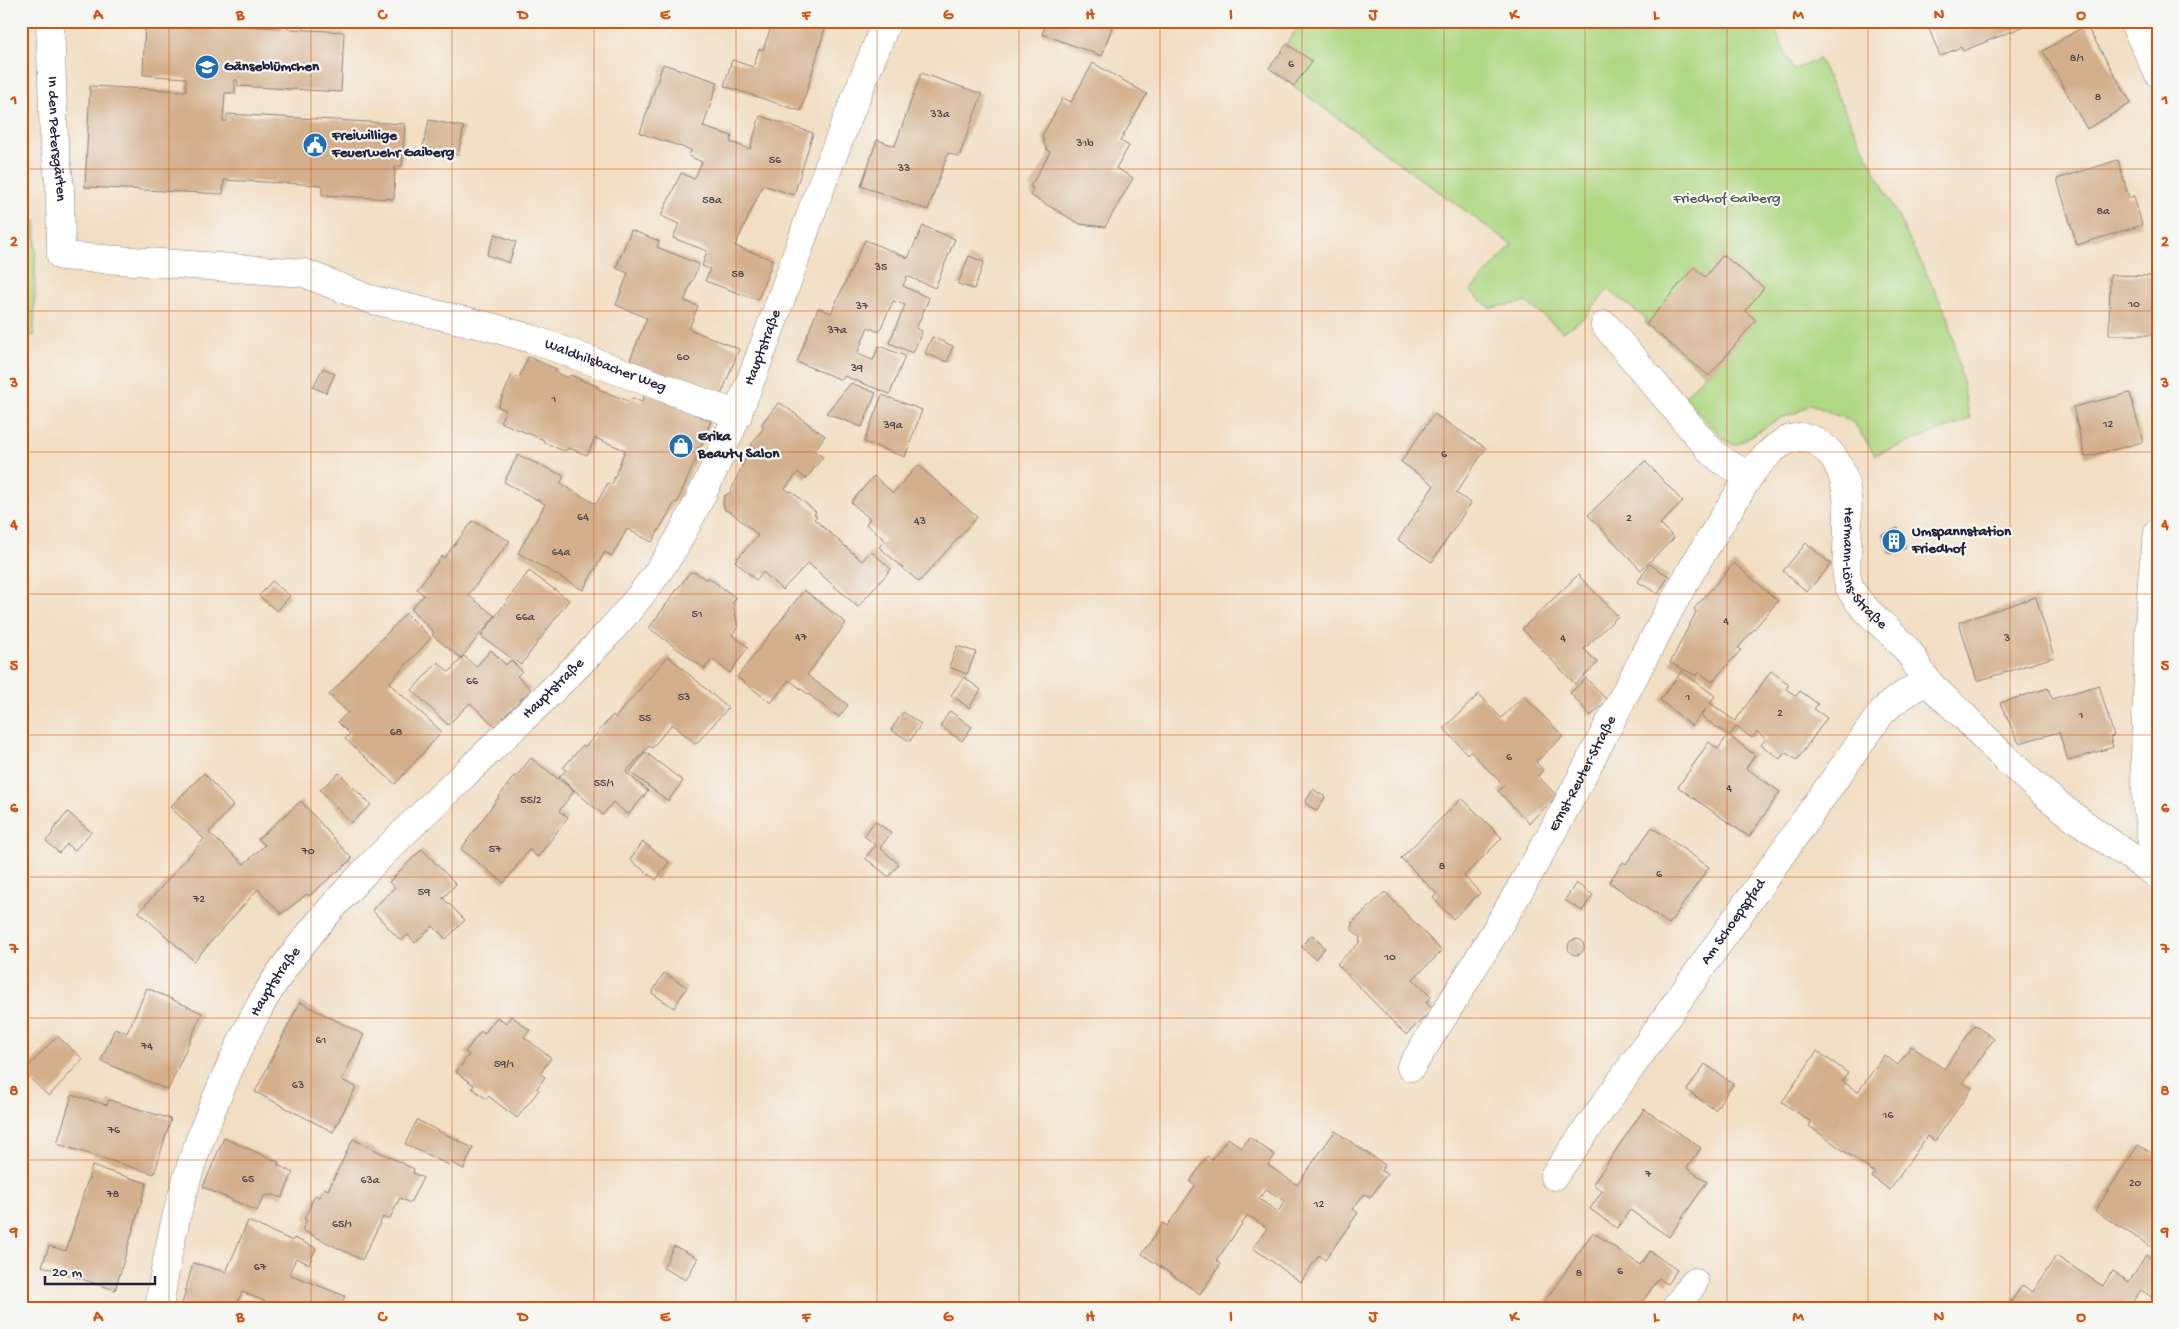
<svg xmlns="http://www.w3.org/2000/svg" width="2179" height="1329" font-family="'Gochi Hand',sans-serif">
  <rect width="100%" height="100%" fill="#f6f6f2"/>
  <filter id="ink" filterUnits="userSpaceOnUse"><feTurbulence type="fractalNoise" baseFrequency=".02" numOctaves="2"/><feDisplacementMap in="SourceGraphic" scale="10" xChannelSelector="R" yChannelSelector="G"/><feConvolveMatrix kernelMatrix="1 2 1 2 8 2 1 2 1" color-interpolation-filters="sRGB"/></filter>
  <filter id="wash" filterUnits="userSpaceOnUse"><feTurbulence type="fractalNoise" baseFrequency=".0096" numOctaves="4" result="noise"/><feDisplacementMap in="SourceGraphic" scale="20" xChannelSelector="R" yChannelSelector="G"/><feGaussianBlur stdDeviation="1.12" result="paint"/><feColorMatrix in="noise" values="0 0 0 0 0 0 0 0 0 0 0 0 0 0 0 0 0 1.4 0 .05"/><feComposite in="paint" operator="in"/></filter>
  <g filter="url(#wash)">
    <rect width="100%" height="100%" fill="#f2dec2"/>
    <!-- green -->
    <path fill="#afd883" stroke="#687d5f" d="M1302,21H1771L1793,70L1819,59L1949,319L1970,419L1875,455L1854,423L1811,404L1798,412L1780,418L1738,444H1732L1726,441L1684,398L1705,374L1645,323L1647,320L1608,289L1586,316L1563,332L1526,302L1490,308L1470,291L1512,245L1269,68Z
      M21,216L36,221L34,336L21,334Z"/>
    <g id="blocks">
      <!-- building -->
      <path fill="#d3af8b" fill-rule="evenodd" d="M145,21L205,24V21H225V25L344,32L341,92L238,86V80H235V93H225L223,121H227V114L405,124L402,166H395L394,199L322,195V185L224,180L223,194L85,187L90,86L186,91V78L143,75Z
        M742,21H827L801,111L724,86L732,60L753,67L759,49L763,50L771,27Z
        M1047,21H1114L1102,56L1042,34Z
        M1926,21H2037L1963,51L1961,47L1940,56Z
        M2086,25L2131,103L2087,129L2043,51Z
        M1287,44L1312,61L1294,86L1269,68Z
        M1093,63L1147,94L1120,141L1129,146L1116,168L1133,178L1105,227L1080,224L1030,195L1033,188L1030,187L1050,152L1047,150L1042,136L1063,98L1071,102Z
        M663,64L718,82L703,127L732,136L730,142L750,149L760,116L813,133L794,195L763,185L735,246L773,260L758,300L705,281L710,269L702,266L707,251L673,238L679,224L661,216L681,173L694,179L702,162L689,156L691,150L640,133Z
        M921,73L982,94L959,157L948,153L928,210L861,186L877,140L895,146Z
        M429,120L464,127L458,155L423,147Z
        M2118,160L2129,198L2134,196L2142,225L2077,245L2057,179Z
        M923,226L955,239L935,288L907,276L903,286L929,298L916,329L922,331L913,353L889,343L905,305L893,301L879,332L868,327L857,354L873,360L879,346L905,356L890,394L844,376L842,380L797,362L818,308L831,313L865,240L908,258Z
        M631,230L659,241L657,247L699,264L684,301L698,306L689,329L739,349L718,403L627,367L647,318L616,305L628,273L616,268Z
        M495,234L516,242L509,263L487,255Z
        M1723,255L1764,288L1745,311L1756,320L1709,376L1646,324L1694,267L1705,277Z
        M969,256L984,262L974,289L958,284Z
        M2110,275L2158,276V335H2109Z
        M932,337L953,346L947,362L925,353Z
        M528,357L557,369L555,372L568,378L570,375L598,387V389L628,401L633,398L642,402L645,393L696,409L694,414L711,421L700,448L698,447L695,453L698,454L677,503L675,502L652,542L627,529L612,556L605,552L583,590L518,553L545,504L504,482L518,455L564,476L560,484L596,504L608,483L612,484L625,450L595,438L587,455L569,448L564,451L543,442L544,440L500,422L506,410L498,407L512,375L519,378Z
        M323,368L335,374L326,393L313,387Z
        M851,383L876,393L862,427L826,413Z
        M2130,393L2143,442L2085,457L2073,407Z
        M882,395L922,410L905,457L864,442Z
        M779,402L825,436L814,451L823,457L806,479L798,472L785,489L790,492L791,491L816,512L814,514L817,516L814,519L862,561L871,551L891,569L858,607L808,563L782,590L763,572L756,580L735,561L758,535L732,513L725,510L723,503L724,496L730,493L752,444L764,427L761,425Z
        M1434,414L1486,448L1456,493L1471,503L1432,562L1398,540L1434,485L1401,462Z
        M1645,461L1683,502L1660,524L1674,538L1641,570L1588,515Z
        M918,465L977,517L919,582L879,547L885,540L866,524L870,519L851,502L874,476L893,493Z
        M473,521L510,541L468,595L495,616L461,658L432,635L434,633L411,609L424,595L417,589L442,556L444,558Z
        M1898,528L1906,548L1889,554L1882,534Z
        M1806,543L1831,564L1807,592L1783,571Z
        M1734,563L1778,601L1738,648L1741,650L1712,682L1699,672L1697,676L1670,663L1696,612L1694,609Z
        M1649,564L1669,576L1658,594L1638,582Z
        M529,571L569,600L521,665L481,636Z
        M690,572L696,573L707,580L708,577L736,598L733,603L738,627L732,635L748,647L730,673L712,659L705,669L649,628Z
        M1578,575L1618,616L1584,649L1598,663L1575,684L1522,629Z
        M272,581L290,596L277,611L259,596Z
        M804,590L846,623L807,675L848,705L839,717L789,680L771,703L737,677Z
        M2036,597L2054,657L1977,681L1959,622Z
        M406,613L431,638L389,683L442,732L395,784L345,739L350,734L338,722L348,712L329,695Z
        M957,646L976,652L967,674L949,667Z
        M491,650L506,665L511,660L522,671L517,676L531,689L495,726L470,703L448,725L412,690L438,662L449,672L464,656L476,667Z
        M668,656L728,708L696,744L672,724L652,748L649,746L626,772L648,791L628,815L613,802L603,815L559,777L566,770L563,768L583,745L585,747L613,715L615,718Z
        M1682,671L1715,696L1710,703L1735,721L1771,671L1789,684L1786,689L1796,696L1800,691L1818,704L1814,709L1827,718L1797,760L1785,752L1780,759L1761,745L1766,739L1757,732L1752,738L1736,727L1729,736L1701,716L1705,709L1692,726L1660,700Z
        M964,677L981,690L969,708L951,695Z
        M1586,678L1607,700L1591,716L1570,693Z
        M2099,685L2114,736L2110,737L2113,747L2068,761L2059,732L2019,743L2000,703L2048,688L2052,699Z
        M1479,694L1501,718L1524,696L1563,736L1536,762L1543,770L1538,776L1557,796L1529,823L1498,791L1504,786L1470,751L1467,754L1444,728Z
        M950,711L972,727L962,741L940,726Z
        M903,712L921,724L910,741L891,730Z
        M1728,735L1755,755L1746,768L1780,792L1749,837L1678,787L1709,742L1718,749Z
        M645,752L683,781L668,801L630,772Z
        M531,758L574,791L559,811L568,817L538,857L529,850L504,883L461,849L514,776L516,777Z
        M204,773L233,806L209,833L244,864L265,845L258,839L301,801L352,859L309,896L307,894L281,914L258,889L194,961L139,912L204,839L170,807Z
        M339,773L371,805L351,823L320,790Z
        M1313,789L1325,797L1317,811L1305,803Z
        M1462,798L1502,838L1464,876L1480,893L1453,919L1433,898L1437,894L1401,858Z
        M68,812L91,832L74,851L67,844L59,853L46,841L53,833L52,831Z
        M875,821L891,833L880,848L899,864L889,877L865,858L876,845L864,836Z
        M1652,827L1709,867L1669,924L1609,882L1623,862L1626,864Z
        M643,842L669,862L656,880L630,860Z
        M422,849L456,884L443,898L465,920L446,939L433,926L415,943L408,935L401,941L372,910L395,887L389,882Z
        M1576,883L1593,895L1582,911L1565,900Z
        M1385,892L1442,951L1413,979L1431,997L1426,1003L1433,1009L1406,1035L1337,964L1359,943L1360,937L1352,930V923Z
        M1312,935L1325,948L1315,959L1301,946Z
        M1568 947a8 8 0 1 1 16 0a8 8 0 1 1-16 0Z
        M664,973L687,987L674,1008L652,993Z
        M147,988L202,1013L168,1090L101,1061L115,1028L127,1033Z
        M300,1002L364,1035L342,1080L356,1087L333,1132L255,1092Z
        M511,1016L530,1030L524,1037L551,1058L540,1074L545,1077L537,1088L539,1090L517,1118L488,1096L486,1099L472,1088L474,1085L456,1072L469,1055L465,1052L481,1031L484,1034L497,1017L506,1023Z
        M1975,1025L1994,1039L1963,1083L1972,1088L1935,1141L1927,1136L1890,1190L1872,1177L1875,1173L1809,1126L1811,1122L1782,1102L1817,1051L1848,1073L1842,1081L1858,1092L1884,1055L1898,1065L1911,1046L1944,1069Z
        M57,1036L83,1059L49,1096L23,1072Z
        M1705,1064L1733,1084L1715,1110L1687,1090Z
        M72,1095L107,1105L109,1100L171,1119L154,1174L57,1144Z
        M1644,1109L1701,1148L1687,1168L1707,1182L1669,1237L1630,1210L1617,1228L1590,1209L1602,1191L1593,1184Z
        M417,1120L473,1148L464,1169L450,1162L449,1165L405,1144Z
        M1335,1131L1385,1165L1381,1171L1387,1174L1370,1198L1364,1194L1353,1209L1358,1213L1325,1260L1319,1255L1301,1282L1253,1248L1267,1228L1248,1215L1217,1260L1221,1264L1200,1294L1142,1254L1163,1223L1167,1226L1195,1186L1190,1182L1207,1156L1212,1160L1228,1138L1242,1148L1249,1137L1275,1155L1268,1165L1297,1185ZM1266,1189L1285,1201L1278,1212L1259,1199Z
        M224,1138L279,1162L278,1165L293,1173L282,1198L274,1195L264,1196L257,1211L203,1187Z
        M353,1139L414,1169L413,1173L423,1178L410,1203L400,1198L389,1220L383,1217L362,1260L302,1230L307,1220L304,1219L315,1195L319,1197L324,1188L328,1190Z
        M2138,1145L2158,1157V1251L2095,1211Z
        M92,1166L147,1183L115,1290L42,1266L49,1246L66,1251Z
        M248,1221L293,1241L294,1238L316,1248L309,1264L296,1258L289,1274L345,1296L340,1308H282L242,1292L235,1308H181L193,1263L226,1272Z
        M1593,1232L1640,1265L1650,1251L1677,1270L1667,1284L1659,1278L1638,1308H1540Z
        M674,1246L698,1258L686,1280L663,1268Z
        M2146,1255L2158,1263L2156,1300L2141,1290L2131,1304L2127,1302L2123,1308H2007L2022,1285L2033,1292L2056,1256L2103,1286L2112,1271L2129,1282Z"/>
    </g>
  </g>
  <g filter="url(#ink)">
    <use href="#blocks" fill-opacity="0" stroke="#8a807e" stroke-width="1"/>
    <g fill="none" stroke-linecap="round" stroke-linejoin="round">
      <defs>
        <g id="minor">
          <path id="s1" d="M50,21L54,142L60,187L61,256L304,273L369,299L491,327L532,339L738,415"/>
          <path d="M2133,21L2158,73"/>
          <path id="s2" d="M1605,325L1710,450L1723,461L1749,476C1764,456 1792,423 1820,444C1854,469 1848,515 1847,552C1846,566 1845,580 1852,592C1866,615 1891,629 1907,650C1915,659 1919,672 1927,681C1938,693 1951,704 1963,715C1992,746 2023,777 2056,803C2089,829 2123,852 2158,875"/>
          <path d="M2158,533C2150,580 2149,629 2148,676C2145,741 2140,805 2158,868"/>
          <path id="s3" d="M1411,1067C1461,989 1510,909 1555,827C1601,743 1642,656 1690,573C1709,540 1730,509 1749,476"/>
          <path id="s4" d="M1554,1176L1882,712L1894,701L1927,680"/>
          <path id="s5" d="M159,1308C165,1268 172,1228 184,1189C195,1148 212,1108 229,1069C245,1034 261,1000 283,969C340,889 415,822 486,754C549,693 622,629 670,554C691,519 708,483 724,446C756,371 783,295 809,219C833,152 860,87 887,21"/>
          <path d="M1676,1308L1694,1282"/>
        </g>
      </defs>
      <!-- minor casing -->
      <use href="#minor" stroke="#8a807e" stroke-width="29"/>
      <!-- minor -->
      <use href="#minor" stroke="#fff" stroke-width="28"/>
    </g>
  </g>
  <!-- grid -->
  <path fill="none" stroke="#d45411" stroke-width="1" stroke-opacity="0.55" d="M169,21V1308M311,21V1308M452,21V1308M594,21V1308M736,21V1308M877,21V1308M1019,21V1308M1160,21V1308M1302,21V1308M1444,21V1308M1585,21V1308M1727,21V1308M1868,21V1308M2010,21V1308M21,169H2158M21,311H2158M21,452H2158M21,594H2158M21,735H2158M21,877H2158M21,1018H2158M21,1160H2158"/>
  <!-- icons -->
  <defs>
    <symbol id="school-disc" viewBox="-11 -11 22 22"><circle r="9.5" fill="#1f6fb2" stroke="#f6f6f2"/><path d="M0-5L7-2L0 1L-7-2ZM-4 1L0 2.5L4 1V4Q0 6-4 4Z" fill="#fff"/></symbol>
    <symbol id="civic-disc" viewBox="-11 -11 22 22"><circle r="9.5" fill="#1f6fb2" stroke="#f6f6f2"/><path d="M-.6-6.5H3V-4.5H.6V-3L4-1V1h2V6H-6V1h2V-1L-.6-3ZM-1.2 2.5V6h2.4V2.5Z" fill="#fff"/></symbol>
    <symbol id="shop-disc" viewBox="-11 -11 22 22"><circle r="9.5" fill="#1f6fb2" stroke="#f6f6f2"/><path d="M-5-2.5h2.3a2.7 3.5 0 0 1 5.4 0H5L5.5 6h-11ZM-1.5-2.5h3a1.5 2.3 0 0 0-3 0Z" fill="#fff"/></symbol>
    <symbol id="building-disc" viewBox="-11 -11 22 22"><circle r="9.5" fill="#1f6fb2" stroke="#f6f6f2"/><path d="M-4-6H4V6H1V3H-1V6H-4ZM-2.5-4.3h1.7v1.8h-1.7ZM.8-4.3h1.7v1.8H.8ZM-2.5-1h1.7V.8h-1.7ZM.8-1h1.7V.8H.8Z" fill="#fff"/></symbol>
  </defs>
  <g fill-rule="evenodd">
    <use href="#school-disc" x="193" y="53" width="28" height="28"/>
    <use href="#civic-disc" x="301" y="131" width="28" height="28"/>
    <use href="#shop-disc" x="667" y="432" width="28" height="28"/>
    <use href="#building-disc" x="1880" y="527" width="28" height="28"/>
  </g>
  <g text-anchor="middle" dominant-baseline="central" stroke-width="4.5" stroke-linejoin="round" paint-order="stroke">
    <!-- number labels -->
    <g font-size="12" fill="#4e454f">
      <text x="2077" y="59">8/1</text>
      <text x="1291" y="65">6</text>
      <text x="2098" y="98">8</text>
      <text x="940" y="115">33a</text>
      <text x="1085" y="144">31b</text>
      <text x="775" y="161">56</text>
      <text x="904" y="169">33</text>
      <text x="712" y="201">58a</text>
      <text x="2103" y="212">8a</text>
      <text x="881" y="268">35</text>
      <text x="738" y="275">58</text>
      <text x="2134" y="305">10</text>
      <text x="862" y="307">37</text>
      <text x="837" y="331">37a</text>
      <text x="683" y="358">60</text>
      <text x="857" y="369">39</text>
      <text x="554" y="400">1</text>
      <text x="2108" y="425">12</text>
      <text x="893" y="426">39a</text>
      <text x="1444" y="455">6</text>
      <text x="583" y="518">64</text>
      <text x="1629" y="519">2</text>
      <text x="920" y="522">43</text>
      <text x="561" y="553">64a</text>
      <text x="697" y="615">51</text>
      <text x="525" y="618">66a</text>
      <text x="1726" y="622">4</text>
      <text x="801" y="638">47</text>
      <text x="1563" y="639">4</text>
      <text x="2007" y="639">3</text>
      <text x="472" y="682">66</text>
      <text x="684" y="698">53</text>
      <text x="1688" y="698">1</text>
      <text x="1780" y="714">2</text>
      <text x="2081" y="716">1</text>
      <text x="645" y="719">55</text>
      <text x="396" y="733">68</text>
      <text x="1509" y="758">6</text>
      <text x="604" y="784">55/1</text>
      <text x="1729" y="789">4</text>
      <text x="531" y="801">55/2</text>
      <text x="495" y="850">57</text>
      <text x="308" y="852">70</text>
      <text x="1442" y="867">8</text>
      <text x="1659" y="875">6</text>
      <text x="424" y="893">59</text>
      <text x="199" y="900">72</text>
      <text x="1390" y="958">10</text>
      <text x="321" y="1041">61</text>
      <text x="147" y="1047">74</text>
      <text x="504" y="1065">59/1</text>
      <text x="298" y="1086">63</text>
      <text x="1888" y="1116">16</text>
      <text x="114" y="1131">76</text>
      <text x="1648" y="1175">7</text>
      <text x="248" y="1180">65</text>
      <text x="370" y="1181">63a</text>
      <text x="2135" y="1184">20</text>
      <text x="113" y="1195">78</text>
      <text x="1319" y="1205">12</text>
      <text x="342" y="1225">65/1</text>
      <text x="260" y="1268">67</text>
      <text x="1620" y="1272">6</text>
      <text x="1579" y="1274">8</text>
    </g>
    <!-- poi labels -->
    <g font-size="15" font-weight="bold" fill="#22223b" stroke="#f6f6f2" text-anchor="start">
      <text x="224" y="67">Gänseblümchen</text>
      <text x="332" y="136">Freiwillige<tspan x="332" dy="17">Feuerwehr Gaiberg</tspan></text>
      <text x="698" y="437">Erika<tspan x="698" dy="17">Beauty Salon</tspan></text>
      <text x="1912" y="532">Umspannstation<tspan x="1912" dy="17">Friedhof</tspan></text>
    </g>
    <!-- street labels -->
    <g font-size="15" fill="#22223b" stroke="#f6f6f2">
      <text stroke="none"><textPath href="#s1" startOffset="118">In den Petersgärten</textPath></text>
      <text stroke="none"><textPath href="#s5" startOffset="1159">Hauptstraße</textPath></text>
      <text stroke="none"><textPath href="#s1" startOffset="795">Waldhilsbacher Weg</textPath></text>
      <text stroke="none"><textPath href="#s2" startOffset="436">Hermann-Löns-Straße</textPath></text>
      <text stroke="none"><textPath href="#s5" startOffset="754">Hauptstraße</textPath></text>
      <text stroke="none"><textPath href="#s3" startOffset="340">Ernst-Reuter-Straße</textPath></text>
      <text stroke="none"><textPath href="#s4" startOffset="311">Am Schoepspfad</textPath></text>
      <text stroke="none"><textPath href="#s5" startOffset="349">Hauptstraße</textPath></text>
    </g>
    <!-- park labels -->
    <g font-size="15" fill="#4c5951" stroke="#f6f6f2">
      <text x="1727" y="199">Friedhof Gaiberg</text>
    </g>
  </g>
  <!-- margin -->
  <rect width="2179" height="1329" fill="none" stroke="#f6f6f2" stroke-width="55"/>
  <!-- scale -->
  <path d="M45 1276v8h110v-8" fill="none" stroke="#22223b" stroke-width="2.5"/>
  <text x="52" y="1276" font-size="15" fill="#22223b" stroke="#f6f6f2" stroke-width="4" paint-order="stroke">20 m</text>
  <rect x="28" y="28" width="2124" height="1274" fill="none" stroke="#d45411" stroke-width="2"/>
  <g font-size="16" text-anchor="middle" font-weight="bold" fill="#d45411">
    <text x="98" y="19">A</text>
    <text x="240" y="19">B</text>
    <text x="382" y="19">C</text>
    <text x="523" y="19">D</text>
    <text x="665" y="19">E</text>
    <text x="806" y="19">F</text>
    <text x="948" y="19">G</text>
    <text x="1090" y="19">H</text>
    <text x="1231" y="19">I</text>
    <text x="1373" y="19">J</text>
    <text x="1514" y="19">K</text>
    <text x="1656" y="19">L</text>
    <text x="1798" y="19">M</text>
    <text x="1939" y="19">N</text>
    <text x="2081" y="19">O</text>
    <text x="14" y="104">1</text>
    <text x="2165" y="104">1</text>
    <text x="14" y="246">2</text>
    <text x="2165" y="246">2</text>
    <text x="14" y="387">3</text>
    <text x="2165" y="387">3</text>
    <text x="14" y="529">4</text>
    <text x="2165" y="529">4</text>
    <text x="14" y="670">5</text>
    <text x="2165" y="670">5</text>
    <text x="14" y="812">6</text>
    <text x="2165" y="812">6</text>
    <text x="14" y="953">7</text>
    <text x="2165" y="953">7</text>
    <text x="14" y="1095">8</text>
    <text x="2165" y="1095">8</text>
    <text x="14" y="1236">9</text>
    <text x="2165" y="1236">9</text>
    <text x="98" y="1321">A</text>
    <text x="240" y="1321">B</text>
    <text x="382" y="1321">C</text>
    <text x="523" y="1321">D</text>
    <text x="665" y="1321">E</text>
    <text x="806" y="1321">F</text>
    <text x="948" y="1321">G</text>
    <text x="1090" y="1321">H</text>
    <text x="1231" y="1321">I</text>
    <text x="1373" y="1321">J</text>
    <text x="1514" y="1321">K</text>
    <text x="1656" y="1321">L</text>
    <text x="1798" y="1321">M</text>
    <text x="1939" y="1321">N</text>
    <text x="2081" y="1321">O</text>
  </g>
</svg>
